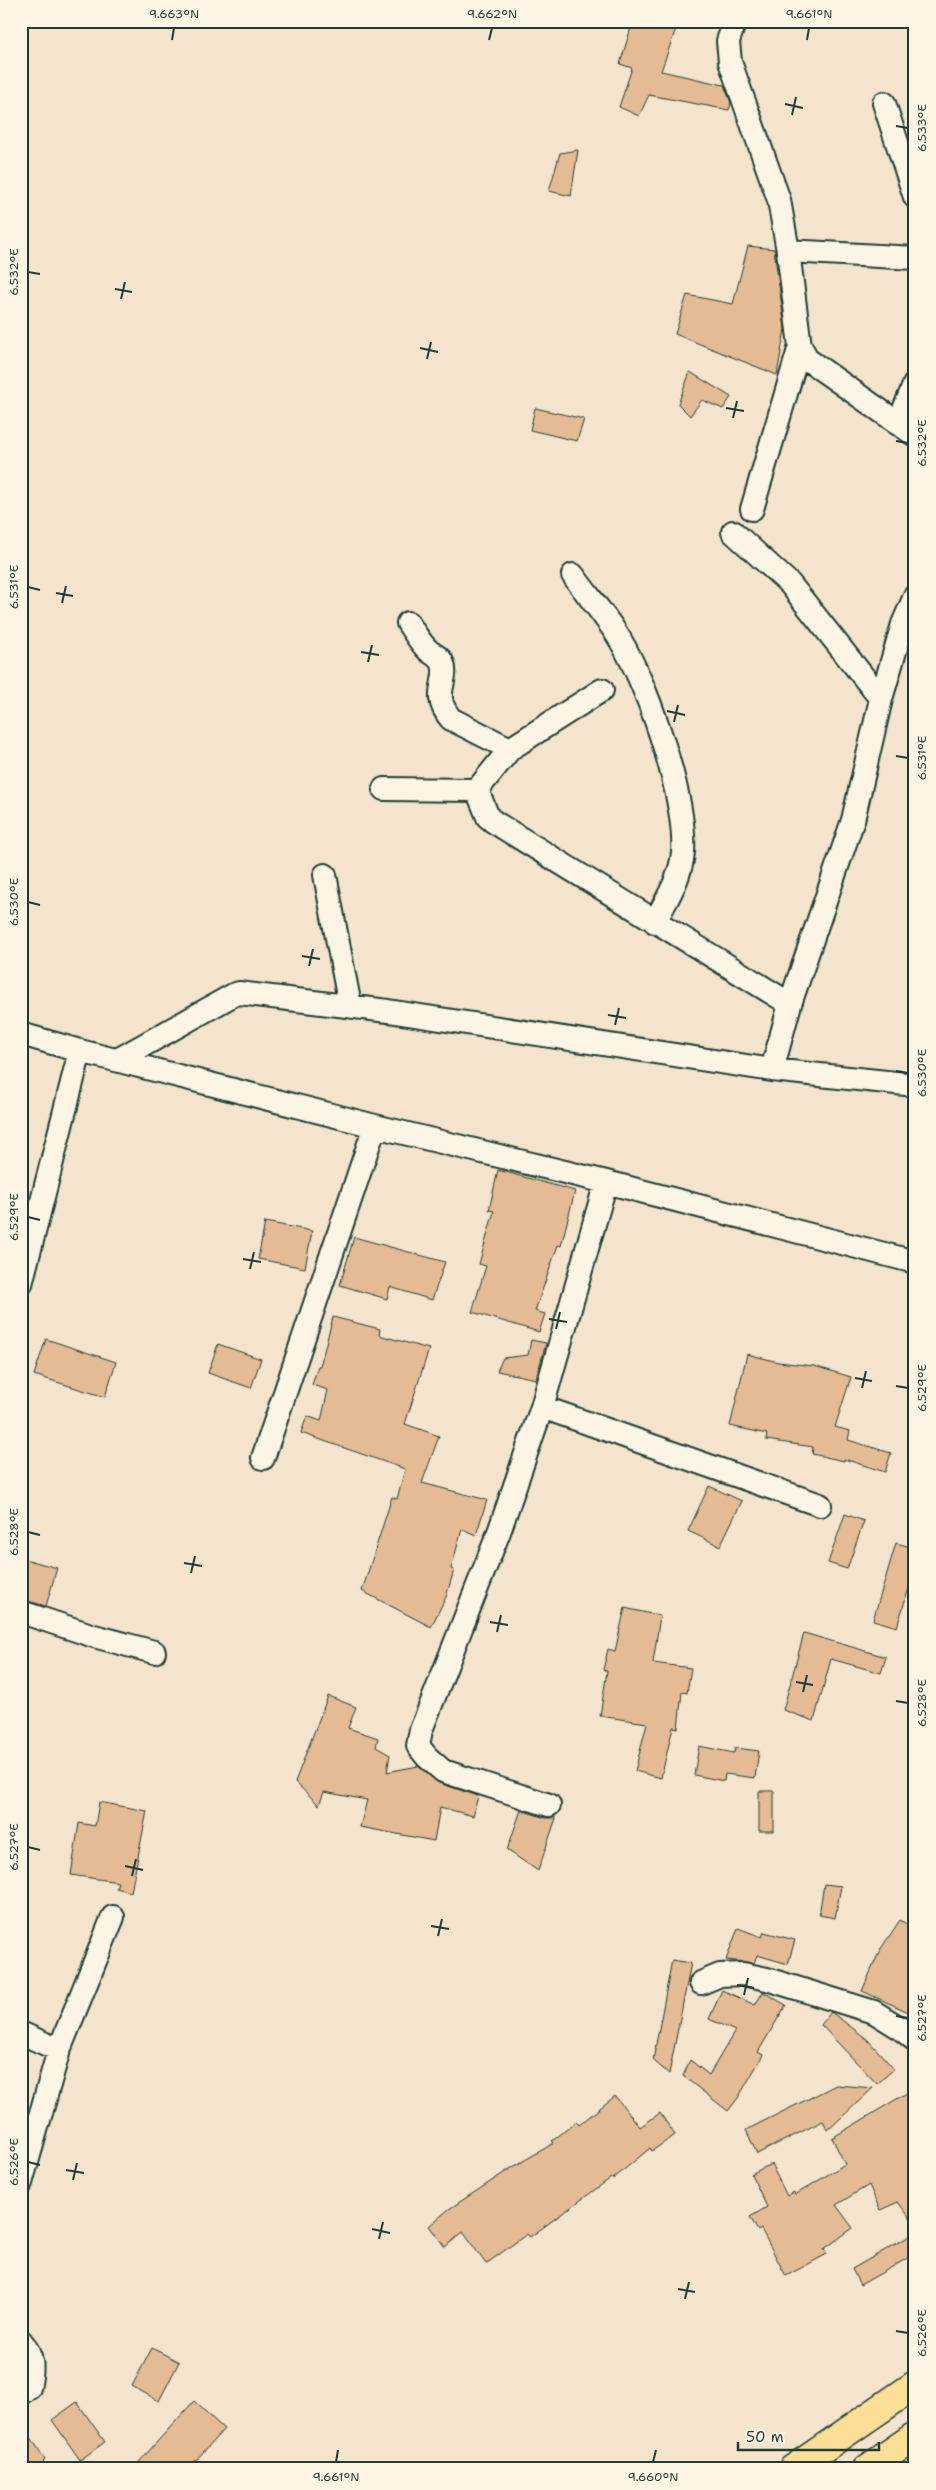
<svg xmlns="http://www.w3.org/2000/svg" width="936" height="2490" font-family="'Shantell Sans',sans-serif">
  <rect width="100%" height="100%" fill="#f5e4cd"/>
  <filter id="ink" filterUnits="userSpaceOnUse"><feTurbulence type="fractalNoise" baseFrequency=".02" numOctaves="2"/><feDisplacementMap in="SourceGraphic" scale="10" xChannelSelector="R" yChannelSelector="G"/><feConvolveMatrix kernelMatrix="1 2 1 2 8 2 1 2 1" color-interpolation-filters="sRGB"/></filter>
  <g filter="url(#ink)">
    <!-- building -->
    <path fill="#e5bb95" stroke="#1f3d34" d="M633,21H664L677,26L661,71L724,85L731,103L729,110L649,95L639,116L619,107L632,68L620,64Z
      M578,150L571,196L549,191L560,153Z
      M748,246L774,249L785,329L777,375L675,334L687,295L733,304Z
      M690,372L731,397L723,409L702,400L690,416L678,404Z
      M535,408L584,419L577,441L530,430Z
      M498,1170L575,1191L561,1246L558,1245L535,1311L545,1314L539,1332L472,1312L486,1266L479,1264L494,1211L489,1210Z
      M265,1222L312,1231L305,1268L258,1259Z
      M354,1237L445,1262L432,1300L390,1287L387,1299L340,1285Z
      M333,1317L380,1329L379,1335L429,1349L405,1424L439,1436L422,1483L487,1500L476,1535L462,1529L451,1569L454,1570L446,1597L431,1627L362,1591L392,1497L397,1499L405,1469L301,1433L307,1416L321,1421L328,1390L312,1385L318,1366H320Z
      M46,1339L116,1362L105,1397L34,1375Z
      M531,1340L546,1343L536,1379L497,1371L503,1358L528,1355Z
      M218,1344L261,1359L251,1388L208,1373Z
      M747,1354L778,1362L814,1366L851,1377L835,1427L850,1431L848,1440L891,1453L885,1472L844,1459V1461L812,1454L813,1447L766,1440L767,1434L730,1426Z
      M709,1486L742,1501L720,1546L688,1531Z
      M845,1514L864,1521L847,1569L828,1563Z
      M896,1543L915,1548V1568L897,1627L873,1620Z
      M21,1558L57,1568L46,1606L21,1599Z
      M625,1608L660,1616L653,1663L691,1668L687,1693L682,1692L678,1728L673,1727L661,1778L635,1771L647,1723L600,1716L607,1671L603,1670L608,1649L615,1651Z
      M804,1633L886,1657L881,1673L831,1659L814,1721L783,1710Z
      M328,1696L356,1707L348,1728L378,1738L376,1747L390,1755L387,1772L418,1766L439,1783L478,1796L473,1816L440,1807L434,1841L360,1827L367,1800L324,1792L319,1805L295,1782Z
      M699,1746L734,1753L735,1748L759,1751L755,1778L725,1774L724,1781L694,1775Z
      M759,1791H774V1831H759Z
      M99,1802L147,1811L131,1892L116,1888L118,1882L71,1875L79,1823L95,1826Z
      M521,1810L545,1818H556L538,1871L507,1850Z
      M824,1884L841,1886L835,1918L819,1915Z
      M900,1920L915,1929V2015L862,1991L880,1950Z
      M738,1928L762,1937L764,1932L795,1940L788,1964L757,1955L754,1963L726,1960Z
      M672,1960L691,1963L669,2074L653,2060Z
      M722,1990L755,2005L763,1992L786,2005L758,2052L763,2055L738,2098L728,2111L683,2076L690,2060L709,2075L735,2031L709,2019Z
      M831,2012L867,2039L894,2069L877,2084L821,2025Z
      M836,2085L873,2088L828,2130L823,2121L757,2154L746,2130Z
      M915,2088V2225L898,2202L880,2210L869,2185L836,2205L853,2228L824,2249L827,2254L786,2276L761,2229L758,2231L750,2217L767,2207L751,2174L771,2164L787,2196L794,2192L795,2195L845,2164L832,2138Z
      M615,2096L640,2127L660,2113L675,2135L652,2151L650,2148L613,2179L611,2178L530,2237L527,2234L486,2264L463,2232L445,2247L429,2226L449,2209L513,2167L554,2143L552,2141L576,2122L579,2125Z
      M915,2233V2254L860,2285L852,2269Z
      M152,2348L179,2362L159,2401L132,2386Z
      M194,2401L224,2429L188,2469H147L139,2462Z
      M77,2402L105,2442L80,2460L52,2420Z
      M21,2421L45,2460L43,2462L48,2469H21Z"/>
    <g fill="none" stroke-linecap="round" stroke-linejoin="round">
      <defs>
        <path id="minor" d="M735,21L728,41L730,62L779,200L788,251L800,346L808,360L915,435
          M884,103L915,197
          M788,251L915,258
          M898,424L915,383
          M752,509L800,346
          M733,532L790,584L881,699
          M573,575C586,593 601,611 614,630C645,675 687,798 683,852C681,878 666,900 655,922
          M408,623C414,632 421,644 429,651C435,656 440,656 443,664C449,682 430,694 451,719L510,749
          M384,789L477,790
          M477,790L488,817L494,822L790,1004
          M477,790L510,749L602,690
          M325,875L350,1006
          M21,1034L80,1051L375,1126L606,1182L915,1262
          M119,1059L233,995L239,993L388,1011L772,1070L915,1085
          M772,1070L790,1004L853,820L881,699L903,624L915,596
          M21,1284L80,1051
          M542,1407L820,1505
          M263,1458L375,1126
          M21,1612L94,1636L154,1652
          M549,1805L443,1771L427,1757L418,1746L421,1730L499,1532L542,1407L606,1182
          M701,1983L720,1975L743,1974L767,1979L874,2012L900,2028L915,2040
          M21,2033L59,2050
          M21,2183L59,2050L113,1917
          M21,2341C34,2356 33,2369 29,2388L21,2393"/>
        <path id="primary" d="M793,2469L915,2385
          M867,2469L915,2436"/>
      </defs>
      <!-- minor casing -->
      <use href="#minor" stroke="#1f3d34" stroke-width="26"/>
      <!-- primary casing -->
      <use href="#primary" stroke="#1f3d34" stroke-width="31"/>
      <!-- minor -->
      <use href="#minor" stroke="#fcf5e5" stroke-width="22"/>
      <!-- primary -->
      <use href="#primary" stroke="#fbdf96" stroke-width="28"/>
    </g>
  </g>
  <!-- ticks -->
  <path fill="none" stroke="#1f3d34" stroke-width="2" d="M172,40L174,28M489,40L492,28M807,40L809,28M785,104L803,108M792,115L796,97M896,126L908,128M28,272L40,274M115,289L132,292M121,299L125,282M420,348L438,352M427,359L431,342M726,408L744,411M733,418L737,401M896,441L908,443M28,587L40,590M56,593L73,596M62,603L66,586M361,652L379,655M368,662L372,645M667,711L685,715M674,722L678,705M896,756L908,758M28,902L40,905M302,956L320,959M309,966L313,949M608,1015L626,1018M615,1025L619,1008M896,1071L908,1073M28,1217L40,1220M243,1259L261,1262M250,1269L254,1252M549,1319L567,1322M556,1329L560,1312M855,1378L872,1381M896,1386L908,1388M862,1388L866,1371M28,1532L40,1535M184,1563L202,1566M191,1573L195,1556M490,1622L508,1625M497,1632L501,1615M796,1682L813,1685M803,1692L807,1675M896,1701L908,1703M28,1847L40,1850M125,1866L143,1870M132,1876L136,1859M431,1926L449,1929M438,1936L442,1919M737,1985L754,1988M744,1995L748,1978M896,2016L908,2018M28,2162L40,2165M66,2170L84,2173M73,2180L77,2163M372,2229L390,2233M379,2239L383,2222M678,2289L695,2292M685,2299L689,2282M896,2331L908,2333M336,2462L338,2450M653,2462L656,2450"/>
  <!-- margin -->
  <rect width="936" height="2490" fill="none" stroke="#fcf5e5" stroke-width="55"/>
  <!-- scale -->
  <path d="M738 2442v8h141v-8" fill="none" stroke="#1f3d34" stroke-width="2.5"/>
  <text x="746" y="2442" font-size="15" fill="#1f3d34" stroke="#fcf5e5" stroke-width="4" paint-order="stroke">50 m</text>
  <rect x="28" y="28" width="880" height="2434" fill="none" stroke="#1f3d34" stroke-width="2"/>
  <g font-size="12" text-anchor="middle" fill="#1f3d34">
    <text x="174" y="18">9.663°N</text>
    <text x="492" y="18">9.662°N</text>
    <text x="809" y="18">9.661°N</text>
    <text transform="translate(922 128) rotate(-90)" y="4">6.533°E</text>
    <text transform="translate(14 272) rotate(-90)" y="4">6.532°E</text>
    <text transform="translate(922 443) rotate(-90)" y="4">6.532°E</text>
    <text transform="translate(14 587) rotate(-90)" y="4">6.531°E</text>
    <text transform="translate(922 758) rotate(-90)" y="4">6.531°E</text>
    <text transform="translate(14 902) rotate(-90)" y="4">6.530°E</text>
    <text transform="translate(922 1073) rotate(-90)" y="4">6.530°E</text>
    <text transform="translate(14 1217) rotate(-90)" y="4">6.529°E</text>
    <text transform="translate(922 1388) rotate(-90)" y="4">6.529°E</text>
    <text transform="translate(14 1532) rotate(-90)" y="4">6.528°E</text>
    <text transform="translate(922 1703) rotate(-90)" y="4">6.528°E</text>
    <text transform="translate(14 1847) rotate(-90)" y="4">6.527°E</text>
    <text transform="translate(922 2018) rotate(-90)" y="4">6.527°E</text>
    <text transform="translate(14 2162) rotate(-90)" y="4">6.526°E</text>
    <text transform="translate(922 2333) rotate(-90)" y="4">6.526°E</text>
    <text x="336" y="2481">9.661°N</text>
    <text x="653" y="2481">9.660°N</text>
  </g>
</svg>
